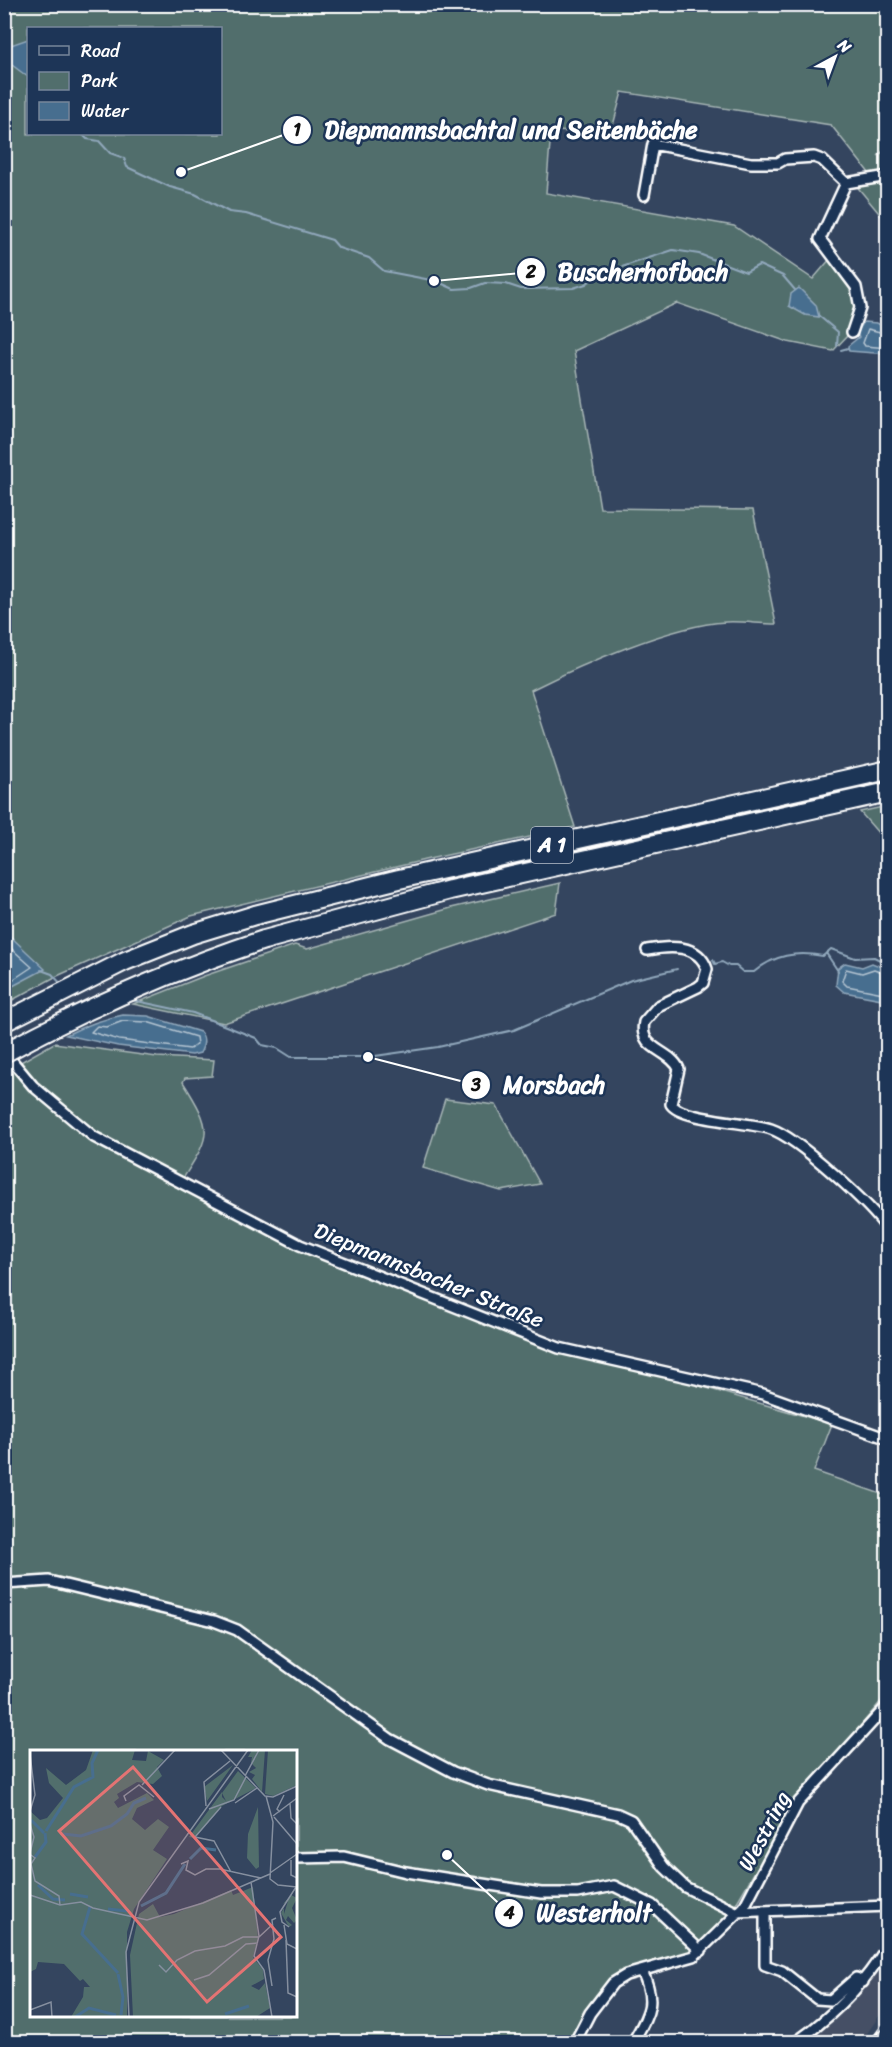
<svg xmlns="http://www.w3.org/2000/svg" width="892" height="2047" font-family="Sriracha,sans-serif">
  <rect width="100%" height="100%" fill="#34455f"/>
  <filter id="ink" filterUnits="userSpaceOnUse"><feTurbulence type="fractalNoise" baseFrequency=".0167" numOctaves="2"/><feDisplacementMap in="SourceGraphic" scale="12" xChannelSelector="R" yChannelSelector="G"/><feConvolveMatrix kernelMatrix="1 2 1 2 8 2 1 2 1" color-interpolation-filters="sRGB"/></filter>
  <g filter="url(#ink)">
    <!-- built -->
    <path fill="#445065" d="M887,1957V2005L861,2042H807L853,2002Z"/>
    <!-- green -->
    <path fill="#516e6c" stroke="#a8b6b6" stroke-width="1.5" fill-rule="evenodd" d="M5,5H887V147L878,156L887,149V223L855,184L873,178L831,125L622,92L611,133L551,131L546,193L734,226L813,279L831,258L847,276L858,306L847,336L833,351L788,342L677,303L574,351L600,508L753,510L776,624C760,624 742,621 726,622C671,625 581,665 531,690L575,827L429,859L191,916L55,977L5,1004V985L9,988L4,937ZM28,28H220V134H28Z
      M887,806H888L887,843L860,812Z
      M560,883L556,913L224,1023L133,1004L204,976L295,945L307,949L451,908Z
      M54,1043L157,1057L214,1060L212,1076L185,1078L183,1082C216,1134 210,1135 179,1185L299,1249L581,1358L665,1376L832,1424L814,1471L887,1496V1694L792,1808L730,1914L703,1944L691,1953L615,1978L572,2042H5V1071ZM32,1752H296V2016H32Z
      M445,1099L496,1105L540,1184L501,1191L423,1168Z"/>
    <!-- water -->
    <path fill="#476e8f" stroke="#91a8bc" stroke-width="1.5" d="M28,39V77L4,59L5,47Z
      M799,288L816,305L819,317L805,315L789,306L791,294Z
      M864,322L877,323L887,329V354L849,351L848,346L859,337L857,332Z
      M10,936L45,969L9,988L5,985L4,937Z
      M845,963L862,967L872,963L887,969V1000L844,992L836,985L838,968Z
      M123,1015L148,1016L200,1032C206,1038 204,1046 200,1053L192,1055L118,1046L66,1035C86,1025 102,1019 123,1015Z"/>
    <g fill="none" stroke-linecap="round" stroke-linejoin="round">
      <!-- shore -->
      <path stroke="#b5c5d2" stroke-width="1.5" d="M888,334L868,329L863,343L865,346L888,348
        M4,942L32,967L11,981H4
        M888,974L874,969L862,973L846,969L842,981L847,986L888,994
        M123,1021L147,1022L196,1037L197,1044L190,1049L119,1040L91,1032L97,1026L107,1027Z"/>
      <!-- stream -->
      <path stroke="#91a8bc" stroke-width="2" d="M4,28L9,35
        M82,134L87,139L99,141L110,153L124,158L127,167L170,187L195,194L229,212L246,214L332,240L339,248L369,258L384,271L436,281L454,289L471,288L485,283L506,284L521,289L573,288L586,284L598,275L673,250L699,254L746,272L759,265L783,276L795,290
        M819,316L838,332L837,346
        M841,350L848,348
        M826,953L838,971
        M713,960L715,964L722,962L729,966H736L743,972H754C774,955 796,951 823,956L831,949L855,958L874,957L888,964
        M41,970L52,974L62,985
        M132,1000L193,1013L256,1038L262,1045L277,1048L291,1057H368L438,1047L514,1030L631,980L677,969"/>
      <defs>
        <path id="street" d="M846,183L888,176
          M644,195L653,144L751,163H778L785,159L814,157L822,160L846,183L820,239L856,287L860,308L852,332
          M647,950C669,946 698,943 707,969L703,983L698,987L658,1006L644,1022C638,1050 670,1049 679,1069L671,1104C681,1120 751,1122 771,1129C798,1138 872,1206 888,1230
          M4,1051L33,1086L94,1137L300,1245L559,1348L763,1394L888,1439
          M4,1584L49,1581L214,1621L237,1630L390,1739L453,1772L488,1785L618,1814L631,1820L664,1867L685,1887L736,1912L888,1906
          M296,1858L344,1857L406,1872L541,1893H578L614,1886L652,1905L701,1951
          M765,1911V1965L782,1971L817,1999L831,2000L856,1978L863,1982
          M575,2042L590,2013L613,1983L626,1975L694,1956L744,1907L798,1803L888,1705
          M633,2042C649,2013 657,2003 642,1971
          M796,2042C834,2015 864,1985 888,1945"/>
        <path id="highway" d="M264,940L450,890L888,792
          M4,1022L125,961L193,934L255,915L399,879L888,770"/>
      </defs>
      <!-- street casing -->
      <use href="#street" stroke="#fff" stroke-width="14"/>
      <!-- highway casing -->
      <use href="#highway" stroke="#fff" stroke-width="22"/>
      <!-- street -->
      <use href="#street" stroke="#1d3557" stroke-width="9"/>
      <!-- highway -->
      <use href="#highway" stroke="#1d3557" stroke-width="18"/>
      <defs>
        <path id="rail" d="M871,2042L888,2019
          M887,2042L888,2041"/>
      </defs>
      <!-- rail casing -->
      <use href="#rail" stroke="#fff" stroke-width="4.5"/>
      <!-- rail -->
      <use href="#rail" stroke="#1d3557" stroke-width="2" stroke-dasharray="7" stroke-linecap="butt"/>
      <defs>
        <path id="highway-bridge" d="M4,1053C88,1007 173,970 264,940"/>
      </defs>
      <!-- highway-bridge casing -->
      <use href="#highway-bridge" stroke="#fff" stroke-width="22" stroke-linecap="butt"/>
      <!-- highway-bridge -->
      <use href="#highway-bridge" stroke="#1d3557" stroke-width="18"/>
    </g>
  </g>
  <g text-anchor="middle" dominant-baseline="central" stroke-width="5" stroke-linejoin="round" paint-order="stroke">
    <!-- shield labels -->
    <rect fill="#1d3557" stroke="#bbc2cd" stroke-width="1.5" x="531" y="827" width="42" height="36" rx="4.5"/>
    <g font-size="21" font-weight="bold" fill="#fff">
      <text x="552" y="845">A 1</text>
    </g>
    <!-- street labels -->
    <g font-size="22" fill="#fff" stroke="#1d3557">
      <text transform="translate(429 1275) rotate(22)">Diepmannsbacher Straße</text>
      <text transform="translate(764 1831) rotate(-62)">Westring</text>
    </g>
  </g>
  <!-- overview -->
  <g transform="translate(30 1750)">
    <rect width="267" height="267" fill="#34455f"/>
    <path d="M63,0H105L102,10L116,11L118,1L134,10L127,17L132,26L123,34L107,32L87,44L89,48L84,52L88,58L117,43L124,50L107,58L102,69L115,80L128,69L139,77L123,100L137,109L104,159L97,182V267H41L53,247L54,237H60L53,229L50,231L34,214L8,212L6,219L0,222V61L10,70L17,68L33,48L19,33L16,18L36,35L56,20ZM222,0H235L232,42L222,29L225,25L219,22L226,18L221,13L222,7H218ZM238,0H264L267,6V35L243,46L235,44ZM203,15L177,51L174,37ZM208,21L226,38L192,56L165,88L159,87L192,42V47L196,51L192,43ZM228,57L229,117L226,119L217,108L218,84ZM223,137L228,188L223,207L233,220L234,229L221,236L229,240L235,233L240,258L226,267H103L100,205L109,164L123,154L130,167L144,164L201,140L203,145ZM261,145L267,148L262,158L267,170L264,173L258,166L256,170L262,175L259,177L251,163L254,158V164L258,151L253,154Z" fill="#516e6c"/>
    <path fill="none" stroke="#476e8f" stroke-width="3" d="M1,70L14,83M16,81L44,37L63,27L62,13L68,0M33,84L51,86L81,76L97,64L104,53L116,48M5,107L16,92L15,83M160,109L171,98L186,100M8,135L23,149L35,150M40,144L58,147M111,156L136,143L155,114M60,157L52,184L88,223M78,159L97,161M88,224L93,247L91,265M195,264L219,256M45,267L59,258L86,265"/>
    <path fill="none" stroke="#858f9f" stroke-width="1.5" d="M191,0L235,46L243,47L267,36M0,4L5,45L0,61M215,26L229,0M112,35L145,0M236,46L243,72L240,129L248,135L267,137M96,51L94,46L109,35L124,47M205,53L227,38M260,53L261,68L267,74M176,56L174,32L200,11M191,57L165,87L184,91L201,122M179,59L204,50L216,27M250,62L247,59L254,45M243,66L267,48M244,67L267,94M0,74L4,87L0,103M1,105L5,108L1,114L5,131L29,146L30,155M261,110V125L267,128M151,114L158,111L156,120L165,125L176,119H190L231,128M240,123L267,104M221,132L229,186L224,206L234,220M0,145L30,155L51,152L63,158L117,170L173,153L240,124M254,175L257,194L267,199M259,177L252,172L250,162L266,137M229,187L243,174M256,190L258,243L267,247M129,215L136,222L147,210L165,201L195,196L213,187H229M234,220L242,267M164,230L179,225L216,194L228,193M242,236L238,210L244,189L242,170L246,168M0,260L21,252L22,267M99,267L96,202L109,152L218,0"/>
    <path fill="#e47373" fill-opacity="0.15" stroke="#e47373" stroke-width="3" d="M103,17L251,187L177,252L29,81Z"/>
    <rect width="267" height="267" fill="none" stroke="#fff" stroke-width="3"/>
  </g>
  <!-- callouts -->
  <path fill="none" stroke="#fff" stroke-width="2" d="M181 172L297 130M434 281L531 272M368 1057L476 1085M447 1855L509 1913"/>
  <g fill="#fff" stroke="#1d3557" stroke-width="2">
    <circle cx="181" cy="172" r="6"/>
    <circle cx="434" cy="281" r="6"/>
    <circle cx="368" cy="1057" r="6"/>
    <circle cx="447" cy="1855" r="6"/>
    <circle cx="297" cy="130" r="15"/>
    <circle cx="531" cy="272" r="15"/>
    <circle cx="476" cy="1085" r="15"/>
    <circle cx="509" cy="1913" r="15"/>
  </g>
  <g font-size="18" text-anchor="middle" font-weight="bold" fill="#111">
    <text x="297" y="136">1</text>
    <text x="531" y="278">2</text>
    <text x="476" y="1091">3</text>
    <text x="509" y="1919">4</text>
  </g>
  <g font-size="24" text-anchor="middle" font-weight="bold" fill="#fff" stroke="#1d3557" stroke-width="5" stroke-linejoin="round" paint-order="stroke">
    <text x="511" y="138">Diepmannsbachtal und Seitenbäche</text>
    <text x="643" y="280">Buscherhofbach</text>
    <text x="554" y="1093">Morsbach</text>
    <text x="594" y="1921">Westerholt</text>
  </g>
  <!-- margin -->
  <rect width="892" height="2047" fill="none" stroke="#1d3557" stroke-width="24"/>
  <rect x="12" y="12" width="868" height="2023" fill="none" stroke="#fff" stroke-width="2" filter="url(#ink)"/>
  <!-- legend -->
  <rect x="27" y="27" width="195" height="108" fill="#1d3557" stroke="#77869a" stroke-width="1.5"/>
  <rect x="39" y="46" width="30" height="9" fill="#1d3557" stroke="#77869a" stroke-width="1.5"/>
  <text x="81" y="57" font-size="18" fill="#ffffff">Road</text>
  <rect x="39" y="72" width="30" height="18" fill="#516e6c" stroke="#77869a" stroke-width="1.5"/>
  <text x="81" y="87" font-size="18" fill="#ffffff">Park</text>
  <rect x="39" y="102" width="30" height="18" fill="#476e8f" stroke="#77869a" stroke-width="1.5"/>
  <text x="81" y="117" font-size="18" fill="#ffffff">Water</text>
  <!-- north arrow -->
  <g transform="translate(835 57) rotate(41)" stroke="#1d3557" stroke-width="4.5" paint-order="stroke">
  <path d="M0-4.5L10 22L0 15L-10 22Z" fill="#ffffff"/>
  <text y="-9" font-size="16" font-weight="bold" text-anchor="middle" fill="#ffffff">N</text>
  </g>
</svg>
